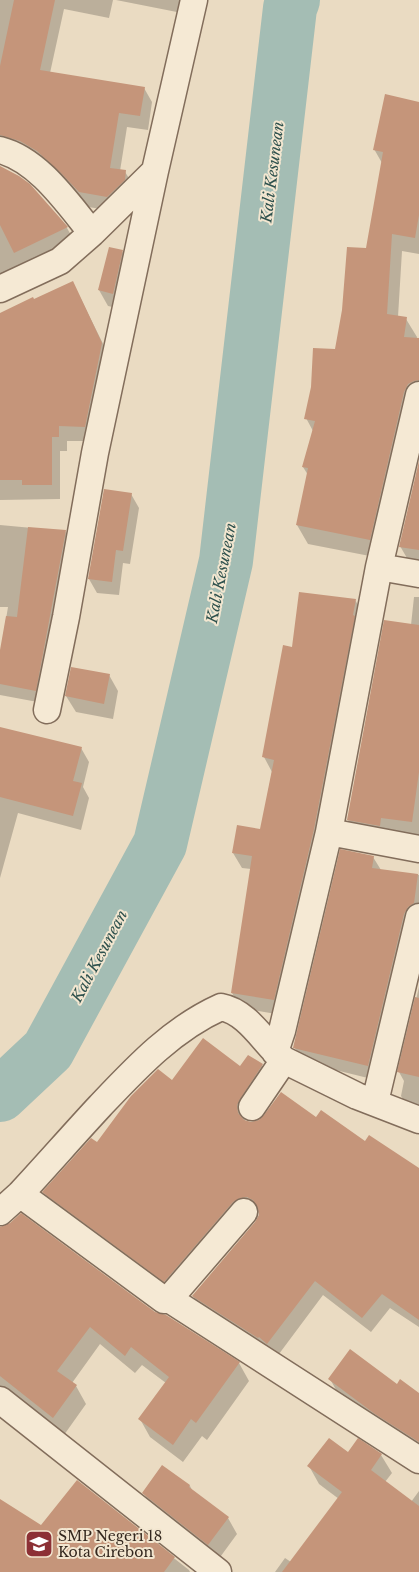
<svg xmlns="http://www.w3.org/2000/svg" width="419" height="1572" font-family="'Libre Baskerville',serif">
  <rect width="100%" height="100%" fill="#eadbc2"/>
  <!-- shadow -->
  <path fill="#0003" d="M0,0H113L109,18L64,9L50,73L144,88L152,102L148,130L127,127L120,171L125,172L134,186L115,211L88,207L60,177L0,152Z
    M116,0H191L187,14Z
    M419,103V254L402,251L398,317L406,319L417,337L414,355L419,356V403L380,558L308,544L297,525L308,475L303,467L313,431L306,418L336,350L367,250L382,163L374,149Z
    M0,167L29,185L67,228L75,242L23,267L21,264L0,274Z
    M122,251L131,267L122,309L108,306L99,290Z
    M80,297L110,358L93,441H67V451H60V499L0,500V314L34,301Z
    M419,467V566L411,565L400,546Z
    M131,494L139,508L130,564L123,563L119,595L97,593L89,579Z
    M0,525L65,531L73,544L43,703L0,695V655L8,607H0Z
    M414,597H419V836L356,834L348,820L411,625Z
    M355,600L364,615L282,1015L241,1008L232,993L251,869L242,868L233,853L261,830L272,772L264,757L293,648Z
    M109,675L118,691L113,719L76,712L66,696Z
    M0,729L81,748L89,762L83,787L89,798L81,830L18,813L0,878Z
    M373,857L381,870L419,875V920L376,1080L303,1062L295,1048Z
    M419,987V1112L410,1110L401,1096L404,1081L399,1072Z
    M262,1065L270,1080L248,1114L245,1121L251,1123L316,1118L419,1170V1327L390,1308L371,1332L323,1295L276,1358L202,1310L193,1296L256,1222L260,1213L257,1212L173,1295L52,1207L44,1192L97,1144L172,1081L240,1068Z
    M0,1228L155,1313L239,1363L249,1381L207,1440L202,1436L183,1462L150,1437L140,1419L166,1383L142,1365L135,1373L100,1344L72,1383L76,1386L86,1404L64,1435L2,1387L0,1390Z
    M330,1379L397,1385L419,1395V1453L340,1397Z
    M348,1454L381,1455L392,1473L385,1482L411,1502L419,1491V1572H275L285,1558L291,1562L339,1499L319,1484L309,1466Z
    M162,1467L190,1486L192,1490L228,1518L237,1534L218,1560L153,1509L144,1493Z
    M77,1482L189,1570L190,1572H0V1501L42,1527Z"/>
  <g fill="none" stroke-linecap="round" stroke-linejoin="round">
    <!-- river -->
    <path stroke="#a4bdb4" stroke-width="54" d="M0,1095L48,1050L160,844L226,561L290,8L293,0"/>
  </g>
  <!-- building -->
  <path fill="#c5957a" d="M14,0H55L40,70L145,87L140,116L119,113L110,168L126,170L125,180L107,197L79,192L62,174L37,151L20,141L0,135V66Z
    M385,94L419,102V215L415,238L392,234L387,314L407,317L404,337L419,338V380L414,381L408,384L404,392L370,540L296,525L308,468L302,467L315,421L304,419L311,387L313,348L335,349L342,310L347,247L366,248L383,152L373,150Z
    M0,166L19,176L30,184L68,227L14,253L0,225Z
    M109,247L123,250L113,294L98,290Z
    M73,281L102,343L85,427L59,426V437H52V485H22V480H0V313L33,297L34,299Z
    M419,461V550L399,547Z
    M104,489L132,493L123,551L116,550L112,582L88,579Z
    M28,527L66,530L36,691L0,684V650L6,616L17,617Z
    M299,592L356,599L353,615L355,616L314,829L274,1000L231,993L252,856L232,853L237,825L260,829L274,760L262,757L283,645L292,647Z
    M384,620L419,625V772L412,822L381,818L380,826L347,820Z
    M71,667L110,674L104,704L65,696Z
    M0,727L82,747L73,781L82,783L73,816L0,797Z
    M340,849L374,856L372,868L418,874L414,903L408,907L404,914L368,1066L293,1048Z
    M415,997L419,998V1077L397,1072Z
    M203,1038L240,1066L248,1055L263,1064L240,1099L237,1105L238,1113L244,1120L251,1122L259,1120L264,1115L281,1092L316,1117L321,1110L365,1141L369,1135L419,1168V1320L382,1294L362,1318L315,1281L267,1344L259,1337L258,1338L192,1296L255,1222L259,1215L258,1208L253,1200L247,1197L240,1198L233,1202L164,1282L42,1192L91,1138L97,1142L131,1096L158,1069L172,1080Z
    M21,1213L155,1312L166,1315L240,1362L196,1423L191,1419L173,1445L138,1419L169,1377L131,1347L125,1356L90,1327L57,1371L77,1385L53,1418L0,1376V1227L10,1223Z
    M350,1349L397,1384L400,1379L419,1393V1442L375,1414L328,1379Z
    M329,1438L348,1452L358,1438L382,1454L371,1470L419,1506V1572H282L342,1492L307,1466Z
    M162,1465L190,1485L189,1487L229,1517L208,1545L142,1493Z
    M77,1480L175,1557L164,1572H0V1499L41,1525Z"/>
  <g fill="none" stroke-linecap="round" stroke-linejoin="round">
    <defs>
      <path id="minor" d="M0,150C39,160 68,204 92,233
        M0,289L60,261L92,233L155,171L194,0
        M379,567L419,574
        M47,710L66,617L95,453L155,171
        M329,832L419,849
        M275,1052L282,1031L329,832L379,567L419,395
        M375,1102L419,917
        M252,1107L284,1060
        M20,1194L164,1300L169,1299L419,1460
        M0,1212L20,1194C47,1165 73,1135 100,1106C136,1068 172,1029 221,1007C248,1012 264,1043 284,1060L357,1096L419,1120
        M169,1299L244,1212
        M0,1400L218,1572"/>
    </defs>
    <!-- minor casing -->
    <use href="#minor" stroke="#826d5b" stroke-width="29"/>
    <!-- minor -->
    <use href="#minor" stroke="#f5e9d4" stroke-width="26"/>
  </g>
  <!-- icons -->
  <defs>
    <symbol id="school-square" viewBox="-11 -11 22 22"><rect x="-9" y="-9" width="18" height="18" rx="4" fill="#8c3035" stroke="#f2e6d0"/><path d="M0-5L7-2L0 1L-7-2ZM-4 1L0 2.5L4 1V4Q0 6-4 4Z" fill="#fff"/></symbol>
  </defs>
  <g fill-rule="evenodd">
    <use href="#school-square" x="23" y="1528" width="32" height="32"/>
  </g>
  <g text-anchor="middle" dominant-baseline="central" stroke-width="4" stroke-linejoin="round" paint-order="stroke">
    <!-- poi labels -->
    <g font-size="14" fill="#33271e" stroke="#f2e6d0" text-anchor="start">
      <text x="58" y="1536">SMP Negeri 18<tspan x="58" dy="16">Kota Cirebon</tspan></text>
    </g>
    <!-- water labels -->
    <g font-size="15" font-style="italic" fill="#2e514d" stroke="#f2e6d0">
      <text transform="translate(272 172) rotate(-83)">Kali Kesunean</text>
      <text transform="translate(221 573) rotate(-79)">Kali Kesunean</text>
      <text transform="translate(99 956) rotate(-62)">Kali Kesunean</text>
    </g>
  </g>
</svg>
